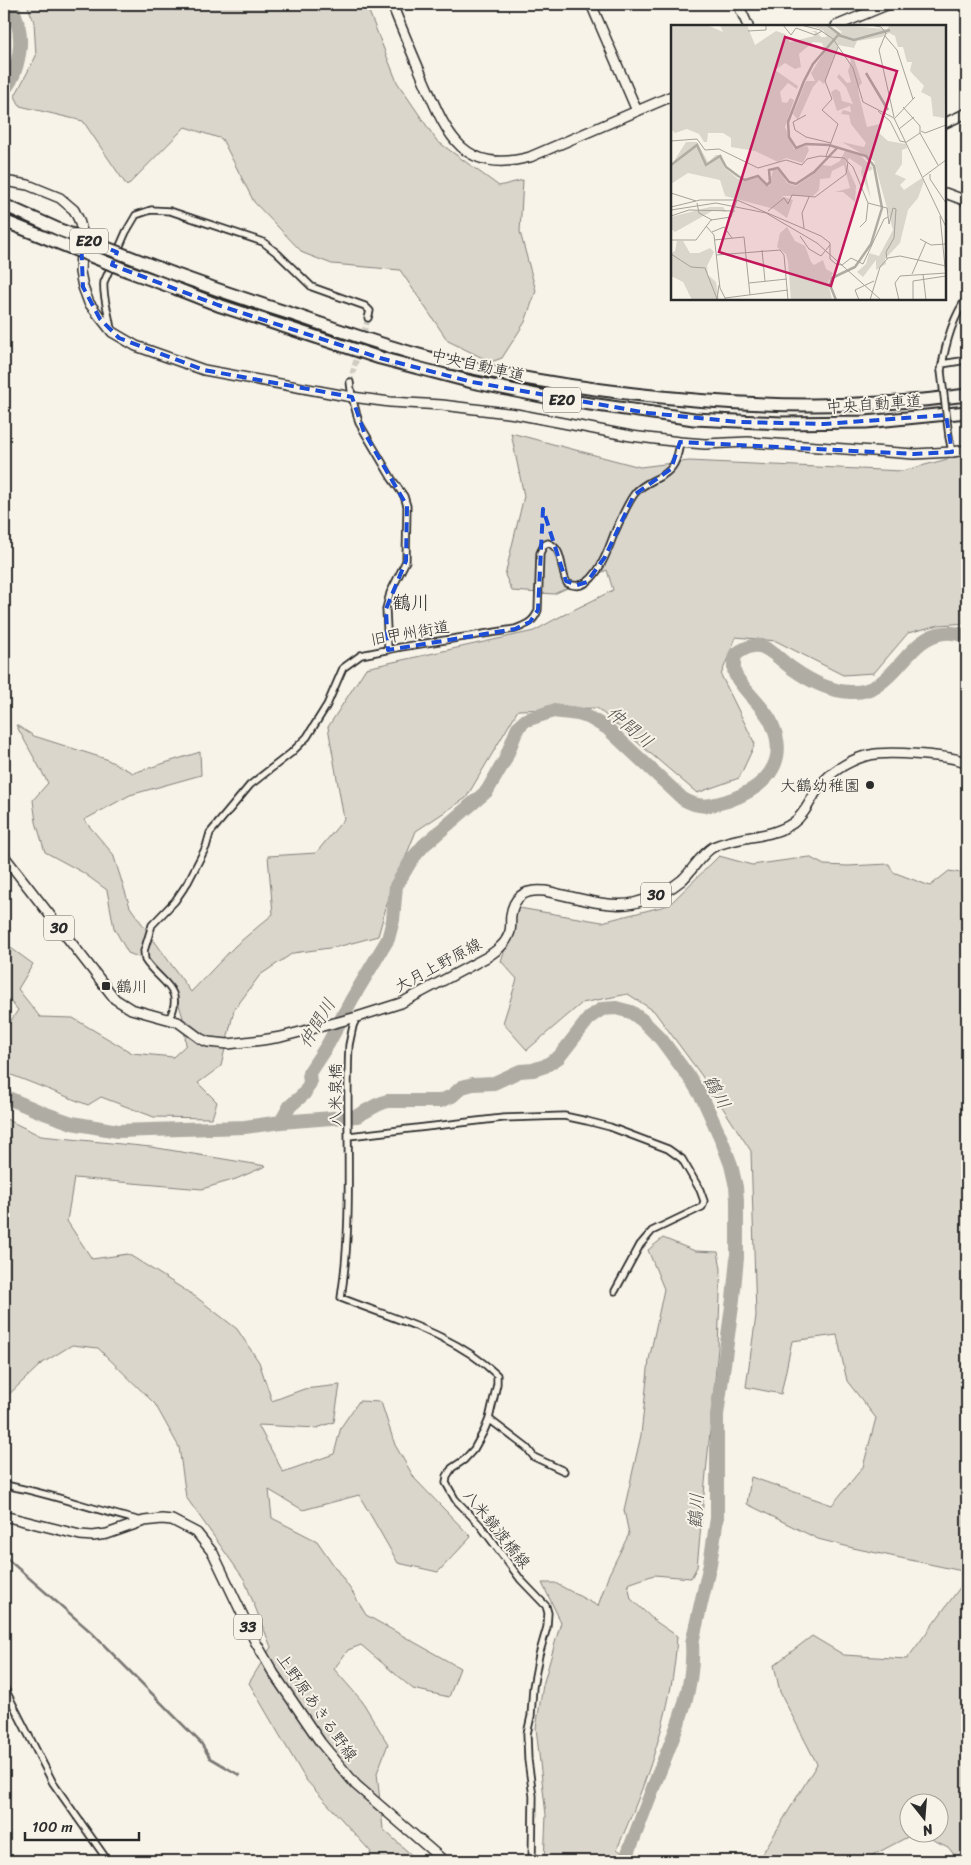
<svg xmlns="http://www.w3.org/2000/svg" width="971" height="1865" font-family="Sriracha,'Klee One',sans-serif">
  <rect width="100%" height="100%" fill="#f7f3e8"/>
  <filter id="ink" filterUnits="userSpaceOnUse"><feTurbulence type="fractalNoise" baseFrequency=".02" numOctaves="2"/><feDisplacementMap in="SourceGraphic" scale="10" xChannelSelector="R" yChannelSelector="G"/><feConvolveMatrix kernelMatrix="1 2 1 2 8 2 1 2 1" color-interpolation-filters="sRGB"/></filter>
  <g filter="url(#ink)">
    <!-- green -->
    <path fill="#dad6cc" stroke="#82807c" d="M27,4H366L397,82L437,141L499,186L523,180L520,232L536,291L525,322L502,358L491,362L448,341L400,270L332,264L303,253L254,202L222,139L185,127L127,186L83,121L20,106L15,96L36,56L34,22Z
      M511,433L640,467L689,461L902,471L967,454V623L939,625L908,633L874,673L843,675L776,641L736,637L721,675L755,744L739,778L697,793L597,708L518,710L466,798L416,831L387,904L378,936L337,947L293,953L260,975L234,1010L221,1066L198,1083L217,1102L212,1118L154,1117L101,1097L88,1105L4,1072V1027L6,1028L18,1010L4,994V943L33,964L18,989L40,1017L73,1018L132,1053L173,1057L186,1045L183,1018L177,998L156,968L148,961L128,953L114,928L107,890L82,872L45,852L36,822L33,800L48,783L16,725L34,736L106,759L133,773L200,752L201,775L130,795L84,820L113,854L130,907L191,992L235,946L273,914L268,856L316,853L344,819L328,727L366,668L534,631C559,616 587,604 613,590L607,570L554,594L512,591L505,575L524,496Z
      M719,856L752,865L809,857L824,865L848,866L889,864L893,872L930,886L949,871L967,874V1572L853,1548L818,1539L747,1504L751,1477L832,1505L863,1467L876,1418L847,1381L837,1335L792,1341L781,1394L746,1387L756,1316L751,1151L702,1076L654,1011L628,994L582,1003L527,1050L503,1023L517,979L501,961L519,908L602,922L669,905Z
      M4,1118L41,1136L151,1147L266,1166L236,1179L202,1189L74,1178L67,1221L92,1259L128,1254L196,1297L237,1329L259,1362L272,1401L304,1389L340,1385L334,1422L317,1428L258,1425L283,1472L334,1454L341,1427L359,1401L381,1402L395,1445L415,1479L471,1537L438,1572L398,1563L359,1495L303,1510L269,1490L272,1518L317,1541L353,1593L366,1615L460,1668L449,1697L413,1689L361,1645L348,1650L334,1669L362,1701L388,1744L377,1773L383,1829L418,1861H366L371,1852L306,1780L249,1683L271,1647L244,1579L186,1497L179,1447L155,1404L98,1348L72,1345L41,1364L4,1399Z
      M663,1238L695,1251L718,1252L721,1269L718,1348L697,1567L691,1578L654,1575L628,1584L631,1599L655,1621L677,1636C673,1710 647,1782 617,1849L633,1861H544L546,1815L536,1728L543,1685L561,1622L542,1583H555L598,1606L609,1574L629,1534L624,1510L641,1435L649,1360L664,1289L648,1250Z
      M967,1578V1861H959L948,1847L919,1833L938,1832V1802H908V1832L915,1833L862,1861H758L817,1764L780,1692L774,1665L812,1636L844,1655L907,1659Z"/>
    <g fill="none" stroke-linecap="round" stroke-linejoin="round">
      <!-- stream -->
      <path stroke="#7a7874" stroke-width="2.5" d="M4,1556L91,1632L191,1733L201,1743L210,1758L239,1775"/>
      <!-- river -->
      <path stroke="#afaca4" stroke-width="14" d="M4,89C15,81 21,51 20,38C20,26 15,14 11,4
        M4,1094L8,1098L41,1112L72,1123L118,1131L245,1127L281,1122L357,1116L377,1105L387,1101H440L452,1096L462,1087L473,1084L494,1083L520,1071L533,1070L545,1066L559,1057L590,1017L602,1009L616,1008L631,1012L642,1020L661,1039L692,1081L704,1101L722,1141L731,1165L736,1187L737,1200V1258L733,1299L717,1415V1518L710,1564L692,1643C695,1691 675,1732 658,1775C647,1804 636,1833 625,1861
        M281,1122L290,1106L304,1094L310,1083L309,1073L328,1044L352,999L388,939L393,920L396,886L412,859L424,845L487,791L505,760L518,727L526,720L553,711L578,714L588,717L607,728L683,799C700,809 709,806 727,801C763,789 790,764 772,724C766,708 742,690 735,674C733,669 734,661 735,655C762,633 772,655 793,669C810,681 829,691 850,692C895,695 905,637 944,633C952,632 960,634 967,636"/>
      <!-- street-tunnel -->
      <path stroke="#cecbc2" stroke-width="5.5" stroke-dasharray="5.5 3" stroke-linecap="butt" d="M350,382L368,318"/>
      <defs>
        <path id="street" d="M111,331C110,315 102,297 104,282L126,232L136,215L151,210L170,211L263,242L277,253L312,287L365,306L370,311L368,318
          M942,364L967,360
          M941,371C945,346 952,318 967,298
          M350,382L352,397L359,423L392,479L404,496L407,506L406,561L390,593L386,609L388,650
          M949,437L952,452
          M357,1017L353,1026L349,1045C345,1129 354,1214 341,1298C394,1319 455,1334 497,1375V1384L489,1419L484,1431L474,1449L464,1460L452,1468L447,1476L446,1483L455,1499L480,1525L521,1580L546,1606L548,1613L547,1627L539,1655L533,1687L531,1716L527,1734L528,1760L533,1796L532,1861
          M169,1019C186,988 159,982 145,960L144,951L152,925L175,901L188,882L206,847L210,833L250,785L291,753L307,737L327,705L343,668L361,655L401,647L515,629C526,625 534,622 538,610L540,553L544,545L548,543C564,548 560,571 567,583C593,597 608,550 614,534C620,521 626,505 635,493C645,480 666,479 674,464C678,457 679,449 680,442
          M349,1136L503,1118L564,1116L587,1121L610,1127L668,1149L682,1159L700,1190L704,1201L702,1207L652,1231L640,1245L615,1291
          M489,1419L527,1448L534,1457L564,1471
          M4,1485C51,1493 96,1511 142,1521
          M4,1687L53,1783L108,1861"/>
        <path id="secondary" d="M392,4C402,30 413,55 424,81C447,134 462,175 530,157L672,96
          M591,4L637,111
          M738,4L748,26
          M836,26L889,4
          M945,123L967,113
          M4,181L28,185L60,198L74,210L79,220L82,231L80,272L83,287L89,303L112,332L136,346L204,370L352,397L390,402L442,405L516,414L631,436L680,442L705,444L748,442L914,454L952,452
          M945,193L967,201"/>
        <path id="primary" d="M952,452L967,450
          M4,856L115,999L131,1009L178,1022L201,1039L208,1042L228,1044L262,1040L281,1037L357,1017L401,1003L487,957C496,951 505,945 509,934C512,928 510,921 511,915C514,895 526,889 545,891C571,896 609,909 634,903C651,899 669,891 682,880C693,870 700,855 713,847C738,835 770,839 793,823C807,813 812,794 824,781C835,769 854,758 870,755C886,751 953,755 967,763
          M4,1516L80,1535L93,1536L107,1534L144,1521L162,1519L172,1520L197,1533L213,1553L255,1641L274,1674L321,1743L356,1785L444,1861"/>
        <path id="highway" d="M174,274C215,289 256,303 298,316C341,331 385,346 430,358C497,375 566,386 634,394C745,407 857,410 967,395
          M172,287L218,305L380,358L472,382L556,399L694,419L781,423L866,422L967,412"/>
      </defs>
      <!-- street casing -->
      <use href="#street" stroke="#2b2b2b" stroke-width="9"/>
      <!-- secondary casing -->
      <use href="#secondary" stroke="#2b2b2b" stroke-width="12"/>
      <!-- primary casing -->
      <use href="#primary" stroke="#2b2b2b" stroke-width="12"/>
      <!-- highway casing -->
      <use href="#highway" stroke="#2b2b2b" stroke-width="15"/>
      <!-- street -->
      <use href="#street" stroke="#f7f3e8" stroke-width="5.5"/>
      <!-- secondary -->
      <use href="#secondary" stroke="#f7f3e8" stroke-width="9"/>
      <!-- primary -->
      <use href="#primary" stroke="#f7f3e8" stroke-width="9"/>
      <!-- highway -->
      <use href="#highway" stroke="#f7f3e8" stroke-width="11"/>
      <defs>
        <path id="street-bridge" d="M941,371L949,437"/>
        <path id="highway-bridge" d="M4,205L60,230L174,274
          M4,221L128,271L172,287"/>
      </defs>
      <!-- street-bridge casing -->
      <use href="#street-bridge" stroke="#2b2b2b" stroke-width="9" stroke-linecap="butt"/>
      <!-- highway-bridge casing -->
      <use href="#highway-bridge" stroke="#2b2b2b" stroke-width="15" stroke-linecap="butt"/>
      <!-- street-bridge -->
      <use href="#street-bridge" stroke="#f7f3e8" stroke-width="5.5"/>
      <!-- highway-bridge -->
      <use href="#highway-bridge" stroke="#f7f3e8" stroke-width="11"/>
    </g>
  </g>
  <!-- marked area -->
  <path fill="none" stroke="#1d4ed8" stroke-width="4" stroke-dasharray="10 6" stroke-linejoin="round" d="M81,238L117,252L112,265L218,305L380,358L472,382L648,413L739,422L824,424L946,415L952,452L914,454L680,442L671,469L634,495L605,557L587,582L577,585L566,581L543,509L538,610L530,622L515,629L388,650L386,609L406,561L407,506L364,432L352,397L204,370L119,338L100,319L83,287Z"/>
  <!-- markers -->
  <g fill="#2b2b2b" stroke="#f7f3e8" stroke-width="2">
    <circle cx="870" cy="785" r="5"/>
    <rect x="101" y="981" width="10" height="10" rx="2.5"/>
  </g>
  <g text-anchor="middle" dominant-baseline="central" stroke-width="4" stroke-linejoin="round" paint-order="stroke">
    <!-- shield labels -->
    <g fill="#f7f3e8" stroke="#686764" stroke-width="1">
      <rect x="70" y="228.5" width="38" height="25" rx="4"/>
      <rect x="543" y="387.5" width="38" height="25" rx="4"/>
      <rect x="641" y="882.5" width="30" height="25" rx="4"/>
      <rect x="44" y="915.5" width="30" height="25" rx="4"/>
      <rect x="234" y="1614.5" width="28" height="25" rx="4"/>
    </g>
    <g font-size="15" font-weight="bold" fill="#2b2b2b">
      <text x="89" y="241">E20</text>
      <text x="562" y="400">E20</text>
      <text x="656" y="895">30</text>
      <text x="59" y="928">30</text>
      <text x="248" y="1627">33</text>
    </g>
    <!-- street labels -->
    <g font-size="16" fill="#2b2b2b" stroke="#f7f3e8">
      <text transform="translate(478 365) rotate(13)">中央自動車道</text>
      <text transform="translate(874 404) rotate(-4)">中央自動車道</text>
      <text transform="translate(410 633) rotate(-10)">旧甲州街道</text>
      <text transform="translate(438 965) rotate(-28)">大月上野原線</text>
      <text transform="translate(335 1095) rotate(-90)">八米泉橋</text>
      <text transform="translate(497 1529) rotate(51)">八米鏡渡橋線</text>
      <text transform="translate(317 1707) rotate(55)">上野原あきる野線</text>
    </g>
    <!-- poi labels -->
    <g font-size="16" fill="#2b2b2b" stroke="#f7f3e8" text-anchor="end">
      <text x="860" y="785">大鶴幼稚園</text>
      <text x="116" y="986" text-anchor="start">鶴川</text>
    </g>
    <!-- water labels -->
    <g font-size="18" font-style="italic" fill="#53524f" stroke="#f7f3e8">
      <text transform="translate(630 727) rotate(40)">仲間川</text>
      <text transform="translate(317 1023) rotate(-59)">仲間川</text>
      <text transform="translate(717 1092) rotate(61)">鶴川</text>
      <text transform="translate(696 1511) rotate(-87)">鶴川</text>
    </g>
    <!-- quarter labels -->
    <g font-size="19" fill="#2b2b2b" stroke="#f7f3e8">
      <text x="411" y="602">鶴川</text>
    </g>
  </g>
  <!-- overview -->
  <g transform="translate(671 25)">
    <rect width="275" height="275" fill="#f7f3e8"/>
    <path d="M0,0H36L52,7L49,0H76L84,20L105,6L114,9L119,17L143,11L144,7L140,6H145L150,12H156L152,5L138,0H153L168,10L171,7L162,0L216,4L219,0H275L273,93L262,91L260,72L250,67L253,61L239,46L241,37H236L232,22H227L224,11L218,8L211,12L186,16L183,23L167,20L153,59L148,55L142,62L127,95L122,89L135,56H144L140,48L154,26L151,18L142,17L128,29L130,42L124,44L114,38L104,45L127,61L126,64L117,58L109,67L111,77L116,78L119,73L123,75L114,102L123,124L136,121L138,125L132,138L115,133L107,137L84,126L60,122V113L52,108H37L36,117H33L28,109L16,104L4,108L0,104ZM178,30L185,32L183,34L191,58L187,62L188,70L196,102L209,99L211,102L207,107L217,116L235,119L236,123L231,125V139L224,149L235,154L229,160L233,165L251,153L253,156L247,173L237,185L229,218L214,234L215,239L205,245V235L192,252L186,247L195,239L198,228L208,231L222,205L203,136L171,117L193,122L195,118L180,99L178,90L170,89L172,85L180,87L179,81L166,86L160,67L165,64L169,67L171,76L182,79L175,62L166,52L168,49L176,58L180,57L177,46L180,36ZM15,117H26L37,137L45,130H51L53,142L67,154L87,153L98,161L102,145H108L116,158L125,161L141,150L150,140L160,141L169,136L175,124L189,130L202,143L199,146L194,144L200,174L190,148L191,142L178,133L175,139L185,161L184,177L172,167H164L179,163L173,140L161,146L159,153L149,154L148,165L142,171H110L122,175L116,193L103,184L54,171L49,155L17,148L0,159V141ZM39,182H52L56,187L43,185L4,207L0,204V192ZM116,202L124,216L134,221L140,237L143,240L152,235L155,244L162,248L157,257L161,275H120L117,237L115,229L106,222L109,208ZM6,216H12L19,228H28L39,223L43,227L36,241L37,250L45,257L48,275H21L12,257L0,251V228L4,226Z" fill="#dad6cc"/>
    <path fill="none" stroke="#afaca4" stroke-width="2.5" d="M156,0L168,9L142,39L133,56L117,97L118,112L125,123L135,119L158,120L195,131L203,141L211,183L200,219L184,242L161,253L159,260L165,275M167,10L183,15L219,5M195,48L217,85M0,140L26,120L35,140L49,131L55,142L67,151L74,155L87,151L96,160L99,157L98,145L107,143L118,157L125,159L143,147L167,122"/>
    <path fill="none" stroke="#a5a39c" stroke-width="1" d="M112,0L120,10L125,3L144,10L151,6M130,0L149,5L162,14L182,43L192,77L223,93L275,202M199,0L210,2L215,8L208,25L223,92M77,6L95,5V0M214,11L226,25L242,74M232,82L249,101V108L267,140M207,86L219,96L229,116L234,117M135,90L122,97L124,105L135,112L160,118M223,94L244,72M228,104L243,92M250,106L254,108L275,100M0,116L26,114L34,125L48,124L87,143L115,135L131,140L136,134L149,131L173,133L182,142L197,178L216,183L218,199L222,183L225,184L223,213L215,227L216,234M234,118L249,108M155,131L167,99L151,85L161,74L154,56L167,22M259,149V154L275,178M252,152L275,135M0,168L25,176M26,178L28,188L41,195M0,182L29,175H66M0,185L45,178L95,188L146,218L210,275M97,186L113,173L117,179L121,170L144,172L175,149L177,137M0,191L18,185L64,186M269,191L275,252M35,201L43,210L49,263L55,275M189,202L195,196L197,178M133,203L131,188L138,172M41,207L53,202L61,213M129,211L138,224L150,231L159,220M249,214L260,220L275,219M0,215H25L40,195L60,192L66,175L150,211L159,218V234L165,239L171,240L180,233L192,239L213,194L217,192M43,215L73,212L79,270M91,225L94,256M0,229L20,242L34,243L46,274L48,260M45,230L109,225L113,230L117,275M241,249L255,217M252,249L255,275M78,258L116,254M54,273L117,265M188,275L184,265L203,256M199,275L209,242L217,233L229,231L275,241M228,275L224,258L229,251L275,248M242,275V256L275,251"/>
    <path fill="#c2185b" fill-opacity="0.15" stroke="#c2185b" stroke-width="2.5" d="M114,12L226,46L160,261L48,227Z"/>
    <rect width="275" height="275" fill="none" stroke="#2b2b2b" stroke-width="2.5"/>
  </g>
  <!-- margin -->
  <rect width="971" height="1865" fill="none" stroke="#f7f3e8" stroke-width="20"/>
  <rect x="10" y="10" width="951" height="1845" fill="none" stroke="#2b2b2b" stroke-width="2" filter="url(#ink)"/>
  <!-- north arrow -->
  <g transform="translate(924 1818) rotate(163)"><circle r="24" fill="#f7f3e8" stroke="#a5a39c"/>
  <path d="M0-4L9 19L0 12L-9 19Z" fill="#2b2b2b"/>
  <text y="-8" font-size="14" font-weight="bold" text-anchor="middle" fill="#2b2b2b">N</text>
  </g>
  <!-- scale -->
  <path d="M25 1832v8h114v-8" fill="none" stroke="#2b2b2b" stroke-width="2.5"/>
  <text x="32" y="1832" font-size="15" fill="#2b2b2b" stroke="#f7f3e8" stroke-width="4" paint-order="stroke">100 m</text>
</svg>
